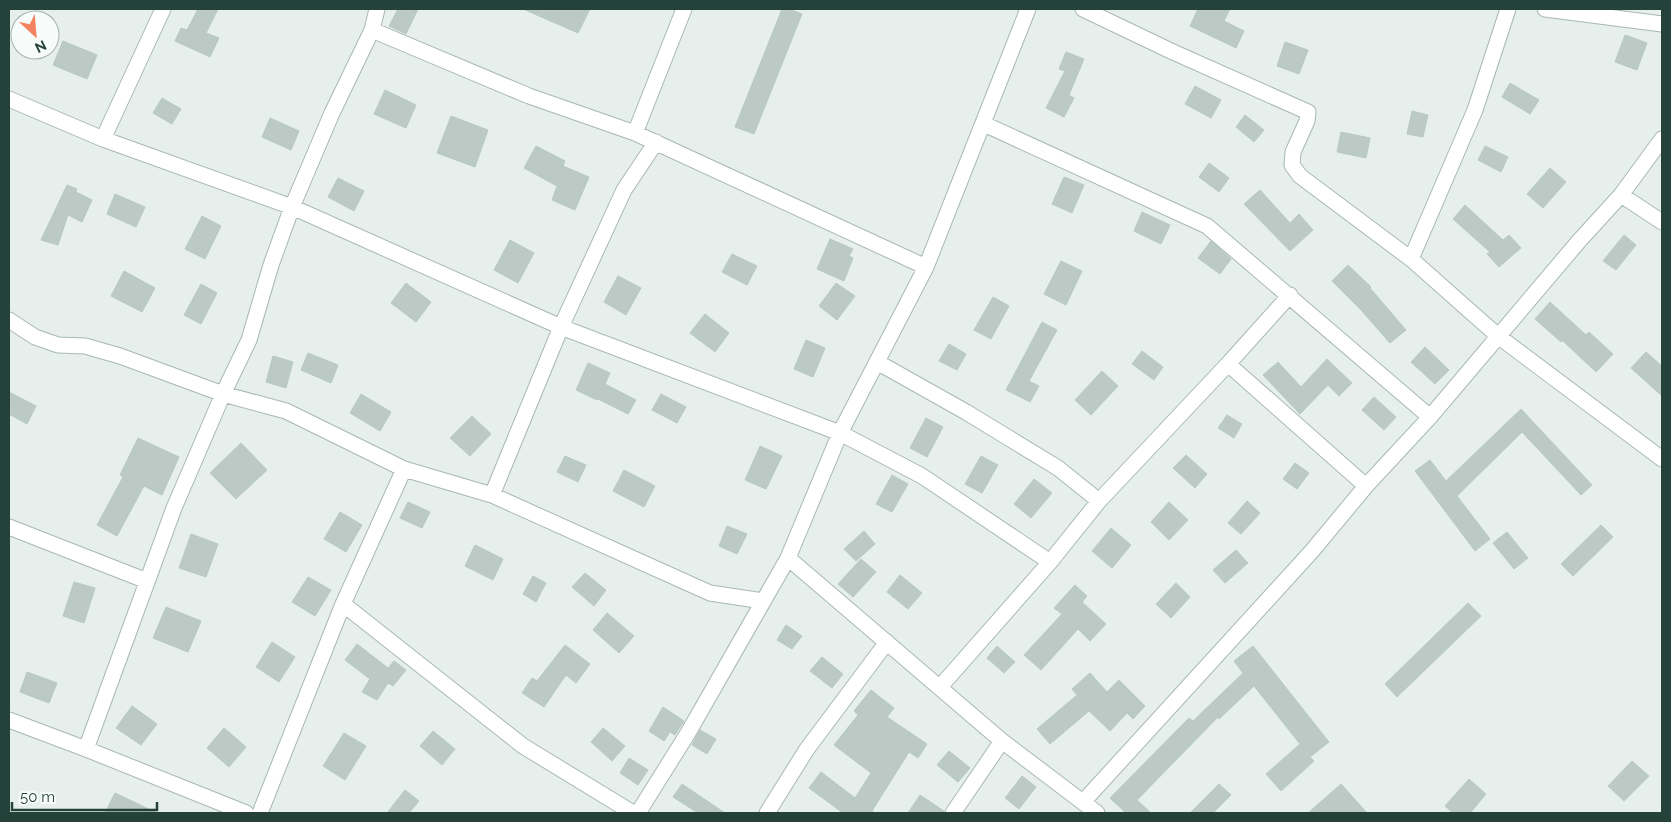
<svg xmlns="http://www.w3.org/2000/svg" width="1671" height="822" font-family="Raleway,sans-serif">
  <rect width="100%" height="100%" fill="#e6efeb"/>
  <!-- building -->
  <path fill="#bbcac4" stroke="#b8c9c2" d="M198,9H218L206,33L219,38L210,57L175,41L181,28L187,30Z
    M398,9H418L406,34L389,26Z
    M523,9H590L578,33Z
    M782,9H789L802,14L754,134L735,127Z
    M1198,9H1230L1224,21L1244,31L1236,48L1190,26Z
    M1625,35L1647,43L1637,70L1615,62Z
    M63,41L97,55L87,79L53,65Z
    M1285,42L1308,50L1299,74L1277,66Z
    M1066,52L1084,59L1069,95L1074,98L1064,117L1046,108L1065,71L1059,69Z
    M1510,83L1539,100L1530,114L1502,97Z
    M1195,86L1221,100L1211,118L1185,104Z
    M385,90L416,105L406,128L374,114Z
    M162,98L181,109L172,124L153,113Z
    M1412,111L1428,115L1423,137L1407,134Z
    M1245,115L1264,130L1254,142L1236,127Z
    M451,116L488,130L475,167L437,153Z
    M270,118L299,131L291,150L262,137Z
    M1341,132L1370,138L1366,158L1337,152Z
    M536,146L565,161L563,166L589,177L575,210L552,200L557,186L524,168Z
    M1485,146L1508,157L1501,172L1478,160Z
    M1209,163L1229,178L1219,192L1199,177Z
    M1550,168L1566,182L1543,208L1527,194Z
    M1064,177L1084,185L1072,213L1052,204Z
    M338,178L364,191L354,211L328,197Z
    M67,185L77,189L76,192L92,200L82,222L68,215L58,245L41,240Z
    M1260,190L1290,223L1299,214L1313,230L1290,251L1244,204Z
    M115,194L145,207L136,227L107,214Z
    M1465,205L1503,240L1509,235L1521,248L1499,267L1487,254L1490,252L1453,219Z
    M1142,212L1170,225L1161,244L1134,231Z
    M202,216L221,226L205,259L185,249Z
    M1624,235L1636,245L1616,270L1603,261Z
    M830,239L853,249L849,256L853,258L844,281L817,269Z
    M510,240L534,253L518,283L494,270Z
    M1211,241L1231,259L1220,274L1198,258Z
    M732,254L757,266L747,285L722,272Z
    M1061,261L1082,271L1066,305L1044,294Z
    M1348,265L1371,287L1370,288L1406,330L1390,343L1361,310L1332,281Z
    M124,271L155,288L142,312L111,296Z
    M618,276L641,288L626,315L604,302Z
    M406,283L431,302L416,322L391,303Z
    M836,283L855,296L837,320L819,306Z
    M201,284L217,293L201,324L184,315Z
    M993,297L1009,306L991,339L974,330Z
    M1550,302L1586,335L1589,332L1613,354L1596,372L1562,340L1561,342L1535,319Z
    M705,314L729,333L715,352L690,333Z
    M1042,322L1057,330L1029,381L1039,386L1030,402L1006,390Z
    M806,340L825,348L813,377L794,369Z
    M949,344L966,354L957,370L939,361Z
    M1425,347L1449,370L1435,384L1411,362Z
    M1142,351L1163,367L1154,380L1132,364Z
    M1646,352L1662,366V396L1631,368Z
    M308,353L338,365L331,383L301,370Z
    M273,356L293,362L286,388L266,382Z
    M1327,359L1352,383L1339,396L1328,385L1300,414L1263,375L1278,362L1301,387Z
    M588,363L610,373L605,384L636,400L628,414L598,399L597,400L576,390Z
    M1102,371L1118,386L1091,415L1075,400Z
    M9,392L36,406L27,424L9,414Z
    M361,394L391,412L380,431L350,413Z
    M661,394L686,407L677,423L652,410Z
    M1374,397L1396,417L1384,430L1362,410Z
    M1521,409L1592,485L1581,495L1522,432L1457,496L1490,539L1475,551L1415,471L1430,460L1446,481Z
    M1227,415L1242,424L1234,438L1218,428Z
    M472,416L491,434L470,456L450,438Z
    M926,418L943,427L927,457L910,448Z
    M138,438L179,457L162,495L144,486L117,536L97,525L123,477L120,475Z
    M241,443L267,470L236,499L210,473Z
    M760,446L782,456L766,489L745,480Z
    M1186,455L1207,474L1195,488L1173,468Z
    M565,456L586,465L578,482L557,472Z
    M981,456L998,465L982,493L965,484Z
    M1295,463L1309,473L1297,489L1283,479Z
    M624,470L655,486L644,507L613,491Z
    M892,475L908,484L892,512L876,504Z
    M1034,479L1052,493L1031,518L1014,504Z
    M1247,501L1260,513L1241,534L1228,523Z
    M408,502L430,512L422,528L400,518Z
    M1169,502L1188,520L1169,540L1151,522Z
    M340,512L362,525L346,552L324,539Z
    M1601,525L1613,537L1573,576L1561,564Z
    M727,526L747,534L737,554L719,546Z
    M1111,528L1131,545L1112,568L1092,551Z
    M864,531L875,544L856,561L844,549Z
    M1507,532L1528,558L1514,569L1493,543Z
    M191,534L218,544L206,577L179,568Z
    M475,545L503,559L493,580L465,566Z
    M1236,550L1248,563L1225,583L1213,570Z
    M861,559L876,572L853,597L838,584Z
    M585,573L606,590L594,606L572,587Z
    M900,575L922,593L908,609L887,592Z
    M533,576L546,583L536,602L523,594Z
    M308,577L331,590L315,616L292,602Z
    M74,582L95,588L84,623L63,616Z
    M1176,583L1190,597L1171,618L1156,604Z
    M1075,585L1087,596L1082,602L1106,624L1090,641L1078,629L1041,670L1024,655L1062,614L1054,608Z
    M1468,603L1481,616L1397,697L1385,684Z
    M166,607L201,621L188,652L153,638Z
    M607,613L634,636L619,653L593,630Z
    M786,625L802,636L792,649L777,640Z
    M272,642L295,657L279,682L256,667Z
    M357,644L388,668L394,661L406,670L393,686L388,683L377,700L362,692L370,679L345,660Z
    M565,645L590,664L576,683L566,675L544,707L522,693L532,678L537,681Z
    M997,646L1015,662L1004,673L987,658Z
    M1253,646L1329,742L1310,757L1314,761L1281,791L1266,774L1300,744L1254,686L1219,719L1218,717L1137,800L1151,813H1126L1110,798L1189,718L1193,721L1243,673L1234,661Z
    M822,657L843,674L832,688L810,671Z
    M27,672L57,683L49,703L20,692Z
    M1090,673L1107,692L1119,680L1145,706L1133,719L1127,713L1110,731L1089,711L1050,744L1037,729L1077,695L1072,689Z
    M871,690L894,708L887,717L927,744L918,758L909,752L872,811L875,813H843L809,788L821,772L855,798L871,773L834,745L858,715L854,711Z
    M132,706L157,724L141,745L116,728Z
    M663,707L684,721L675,735L670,732L664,741L649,731Z
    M224,728L246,747L229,767L207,748Z
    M603,728L625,746L612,761L591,742Z
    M700,730L716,739L707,754L692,745Z
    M433,731L455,749L442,765L420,746Z
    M344,733L366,746L345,780L323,766Z
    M949,751L970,768L958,782L937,765Z
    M629,758L648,770L638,785L620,773Z
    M1632,761L1649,776L1624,801L1608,786Z
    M1022,776L1036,787L1019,809L1005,798Z
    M1469,779L1486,794L1470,813H1453L1445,806Z
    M682,784L725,813H698L673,797Z
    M1219,784L1231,795L1213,813H1190Z
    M1341,784L1367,813H1308Z
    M405,790L419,801L409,813H387Z
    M115,793L157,813H105Z
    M920,795L944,811V813H908Z"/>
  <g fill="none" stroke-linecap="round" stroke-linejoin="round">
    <defs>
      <path id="minor" d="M1083,9L1173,52L1308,112L1307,121L1293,152L1292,165L1300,176L1411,259L1498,336L1662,459
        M1545,9L1662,24
        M372,30L529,96L635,133L926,267
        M9,99L103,139L292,207L561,327L840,433L922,476L1050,562
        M984,124L1207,226L1430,417
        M635,133L684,9
        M103,139L163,9
        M1621,195L1662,222
        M1411,259L1475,110L1508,9
        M9,320L35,337L58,345L85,346L120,356L223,394L286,411L404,469L492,495L710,593L763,601
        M877,362L966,412L1058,468L1099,501
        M1228,364L1366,486
        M492,495L561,327L624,190L656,142
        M9,527L147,581
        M788,558L1002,741L1097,813
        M343,604L523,746L633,813
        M940,687L1050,562L1099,501L1228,364L1290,295
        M9,720L86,749L246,813
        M86,749L174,508L223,394L249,340L271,265L292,207L332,113L372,30L377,9
        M1083,802L1312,551L1366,486L1430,417L1579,241L1621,195L1662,139
        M260,813L343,604L404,469
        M638,813L688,733L788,558L840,433L926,267L1028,9
        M767,813L807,749L887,642
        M953,813L1002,741"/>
    </defs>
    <!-- minor casing -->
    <use href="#minor" stroke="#a8b8b2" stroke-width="17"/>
    <!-- minor -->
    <use href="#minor" stroke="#fff" stroke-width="15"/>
  </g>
  <!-- border -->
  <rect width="1671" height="822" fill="none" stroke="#24423a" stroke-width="20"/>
  <!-- north arrow -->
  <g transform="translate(35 35) rotate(154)"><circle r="24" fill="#f7fbf9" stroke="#a3b1ad"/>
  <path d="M0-4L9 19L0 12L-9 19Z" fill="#f4845f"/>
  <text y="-8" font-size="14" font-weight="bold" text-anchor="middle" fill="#24423a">N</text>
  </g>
  <!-- scale -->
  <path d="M12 802v8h145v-8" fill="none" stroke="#24423a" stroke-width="2.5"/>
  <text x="20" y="802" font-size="15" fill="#24423a" stroke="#f7fbf9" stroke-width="4" paint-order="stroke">50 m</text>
</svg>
